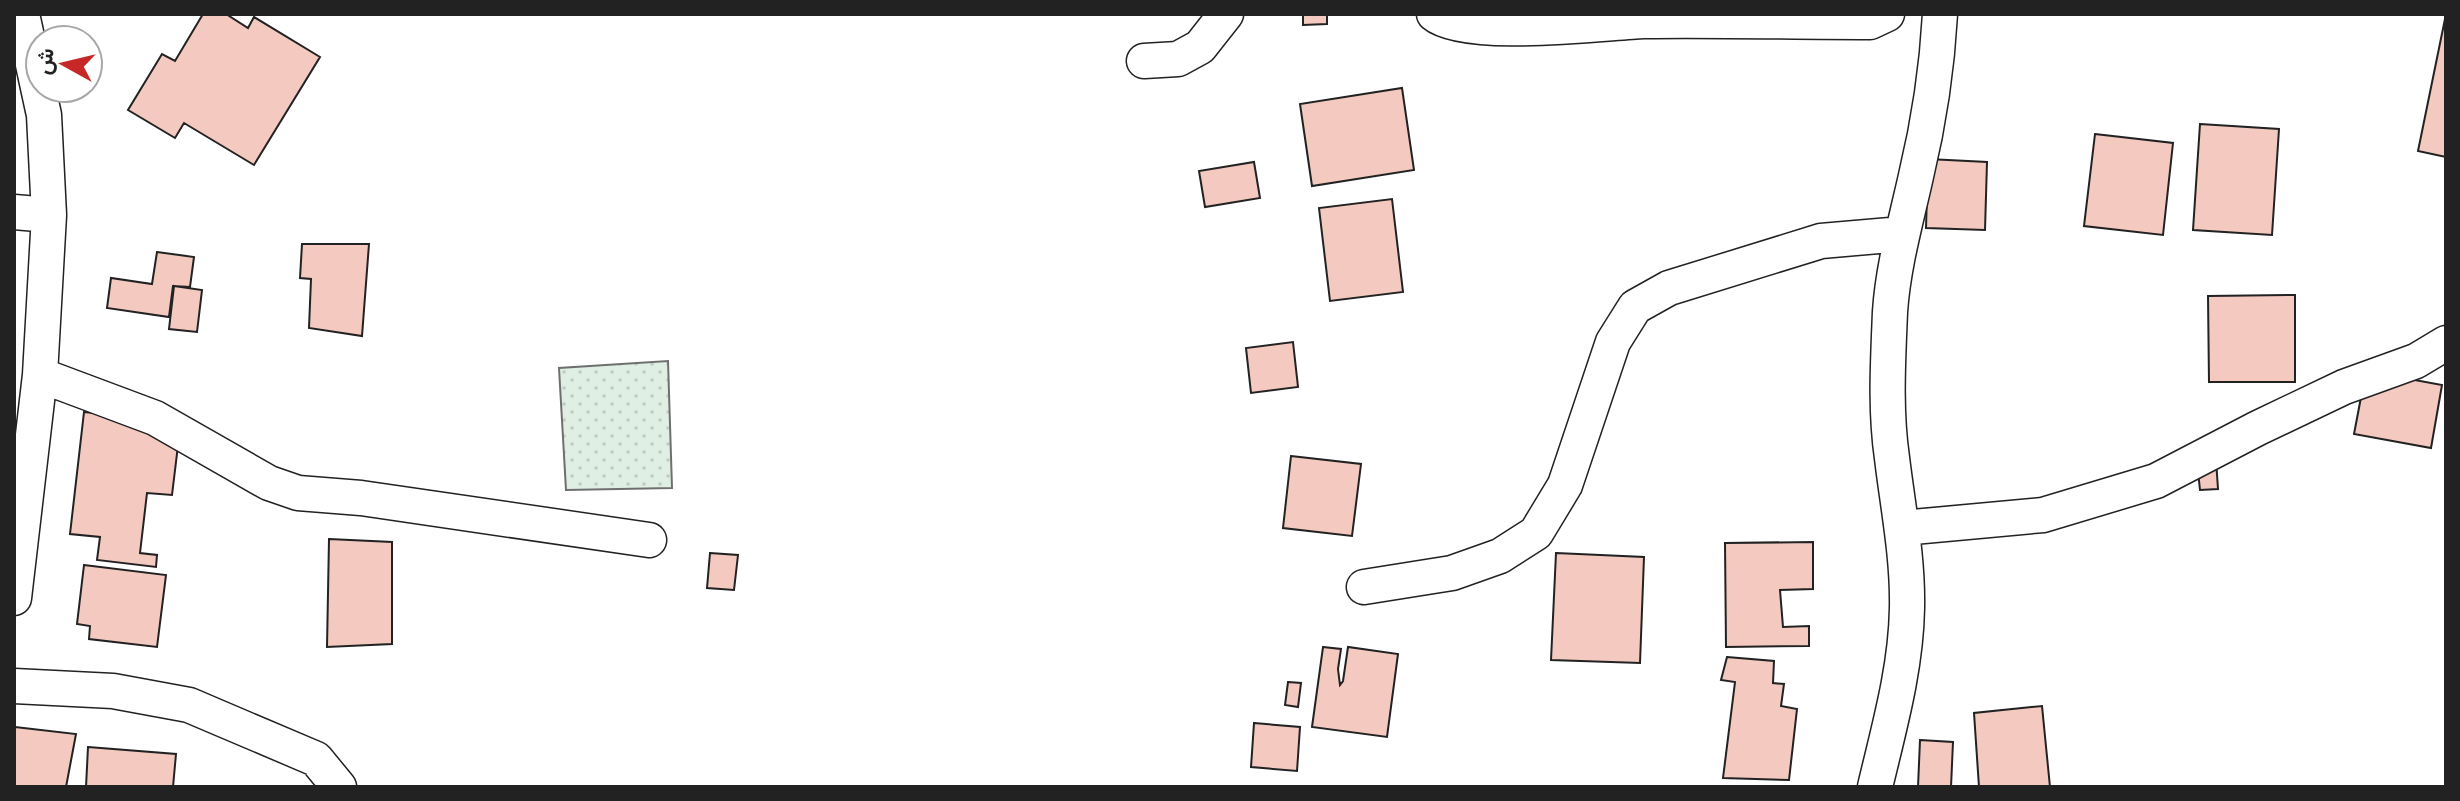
<svg xmlns="http://www.w3.org/2000/svg" width="2460" height="801" font-family="'Source Sans 3',Vazirmatn,sans-serif">
  <defs>
    <pattern id="grass-dots" width="8" height="8" patternUnits="userSpaceOnUse" patternTransform="scale(2)"><rect width="8" height="8" fill="#e0efe3"/><path d="M2 2h.1M6 6h.1" fill="none" stroke="#c0cdc2" stroke-width="1.8" stroke-linecap="round"/></pattern>
  </defs>
  <rect width="100%" height="100%" fill="#fff"/>
  <!-- grass -->
  <path fill="url(#grass-dots)" stroke="#6f6f6f" stroke-width="2" d="M668,361L672,488L566,490L559,368Z"/>
  <!-- building -->
  <path fill="#f3c9c0" stroke="#222" stroke-width="2" d="M203,14H226L248,28L254,17L320,57L254,165L184,123L175,138L128,110L162,54L175,61Z
    M1303,14H1327V24L1303,25Z
    M2446,14V157L2418,151Z
    M1402,88L1414,170L1312,186L1300,104Z
    M2200,124L2279,129L2272,235L2193,230Z
    M2095,134L2173,143L2163,235L2084,226Z
    M1928,159L1987,162L1985,230L1926,228Z
    M1254,162L1260,198L1205,207L1199,171Z
    M1392,199L1403,292L1330,301L1319,208Z
    M302,244H369L362,336L309,328L311,279L300,278Z
    M157,252L194,257L190,287L173,286L169,317L107,308L111,278L152,284Z
    M174,286L202,290L197,332L169,329Z
    M2295,295V382H2209L2208,296Z
    M1293,342L1298,387L1251,393L1246,348Z
    M2366,371L2442,385L2431,448L2354,434Z
    M84,412L154,419L179,437L172,495L147,493L140,553L157,555L156,567L97,560L100,537L70,534Z
    M1291,456L1361,464L1352,536L1283,528Z
    M2216,460L2218,489L2200,490L2197,462Z
    M329,539L392,542V644L327,647Z
    M1813,542V589L1780,590L1783,627L1809,626V646L1726,647L1725,543Z
    M710,553L738,555L734,590L707,588Z
    M1556,553L1644,557L1640,663L1551,660Z
    M84,565L166,575L157,647L89,639L90,626L77,624Z
    M1323,647L1341,649L1338,669L1340,685L1343,681L1348,647L1398,654L1387,737L1312,727Z
    M1727,657L1774,661L1773,683L1784,684L1781,706L1797,709L1789,780L1723,778L1735,682L1721,680Z
    M1288,682L1301,683L1298,707L1285,705Z
    M2042,706L2050,787H1979L1974,713Z
    M1254,723L1300,727L1297,771L1251,767Z
    M15,727L76,734L66,787H14Z
    M1920,740L1953,742L1951,787H1918Z
    M88,747L176,754L173,787H86Z"/>
  <g fill="none" stroke-linecap="round" stroke-linejoin="round">
    <defs>
      <path id="minor" d="M1434,14C1465,40 1600,23 1644,21C1719,20 1795,22 1870,22L1887,14
        M1144,61L1178,59L1200,47L1226,14
        M14,212L49,215
        M40,375L155,418L269,483L298,493L361,498L649,540
        M1902,528L2043,515L2156,481L2258,428L2344,387L2416,361L2446,343
        M1364,587L1452,573L1500,556L1536,533L1565,485L1613,342L1635,307L1669,288L1821,241L1902,234
        M14,598L40,375L49,215L44,115L22,14
        M14,686L113,691L189,705L316,759L339,787
        M1875,787C1889,728 1906,669 1907,608C1908,557 1898,508 1892,458C1885,410 1888,361 1890,312C1893,266 1906,221 1916,176C1929,122 1937,69 1940,14"/>
    </defs>
    <!-- minor casing -->
    <use href="#minor" stroke="#222" stroke-width="37"/>
    <!-- minor -->
    <use href="#minor" stroke="#fff" stroke-width="34"/>
  </g>
  <!-- border -->
  <rect width="2460" height="801" fill="none" stroke="#222222" stroke-width="32"/>
  <!-- north arrow -->
  <g transform="translate(64 64) rotate(278)"><circle r="38" fill="#ffffff" stroke="#a7a7a7" stroke-width="2"/>
  <path d="M0-6L14 30L0 20L-14 30Z" fill="#c62828"/>
  <text y="-12" font-size="22" font-weight="bold" text-anchor="middle" fill="#222222">ش</text>
  </g>
</svg>
